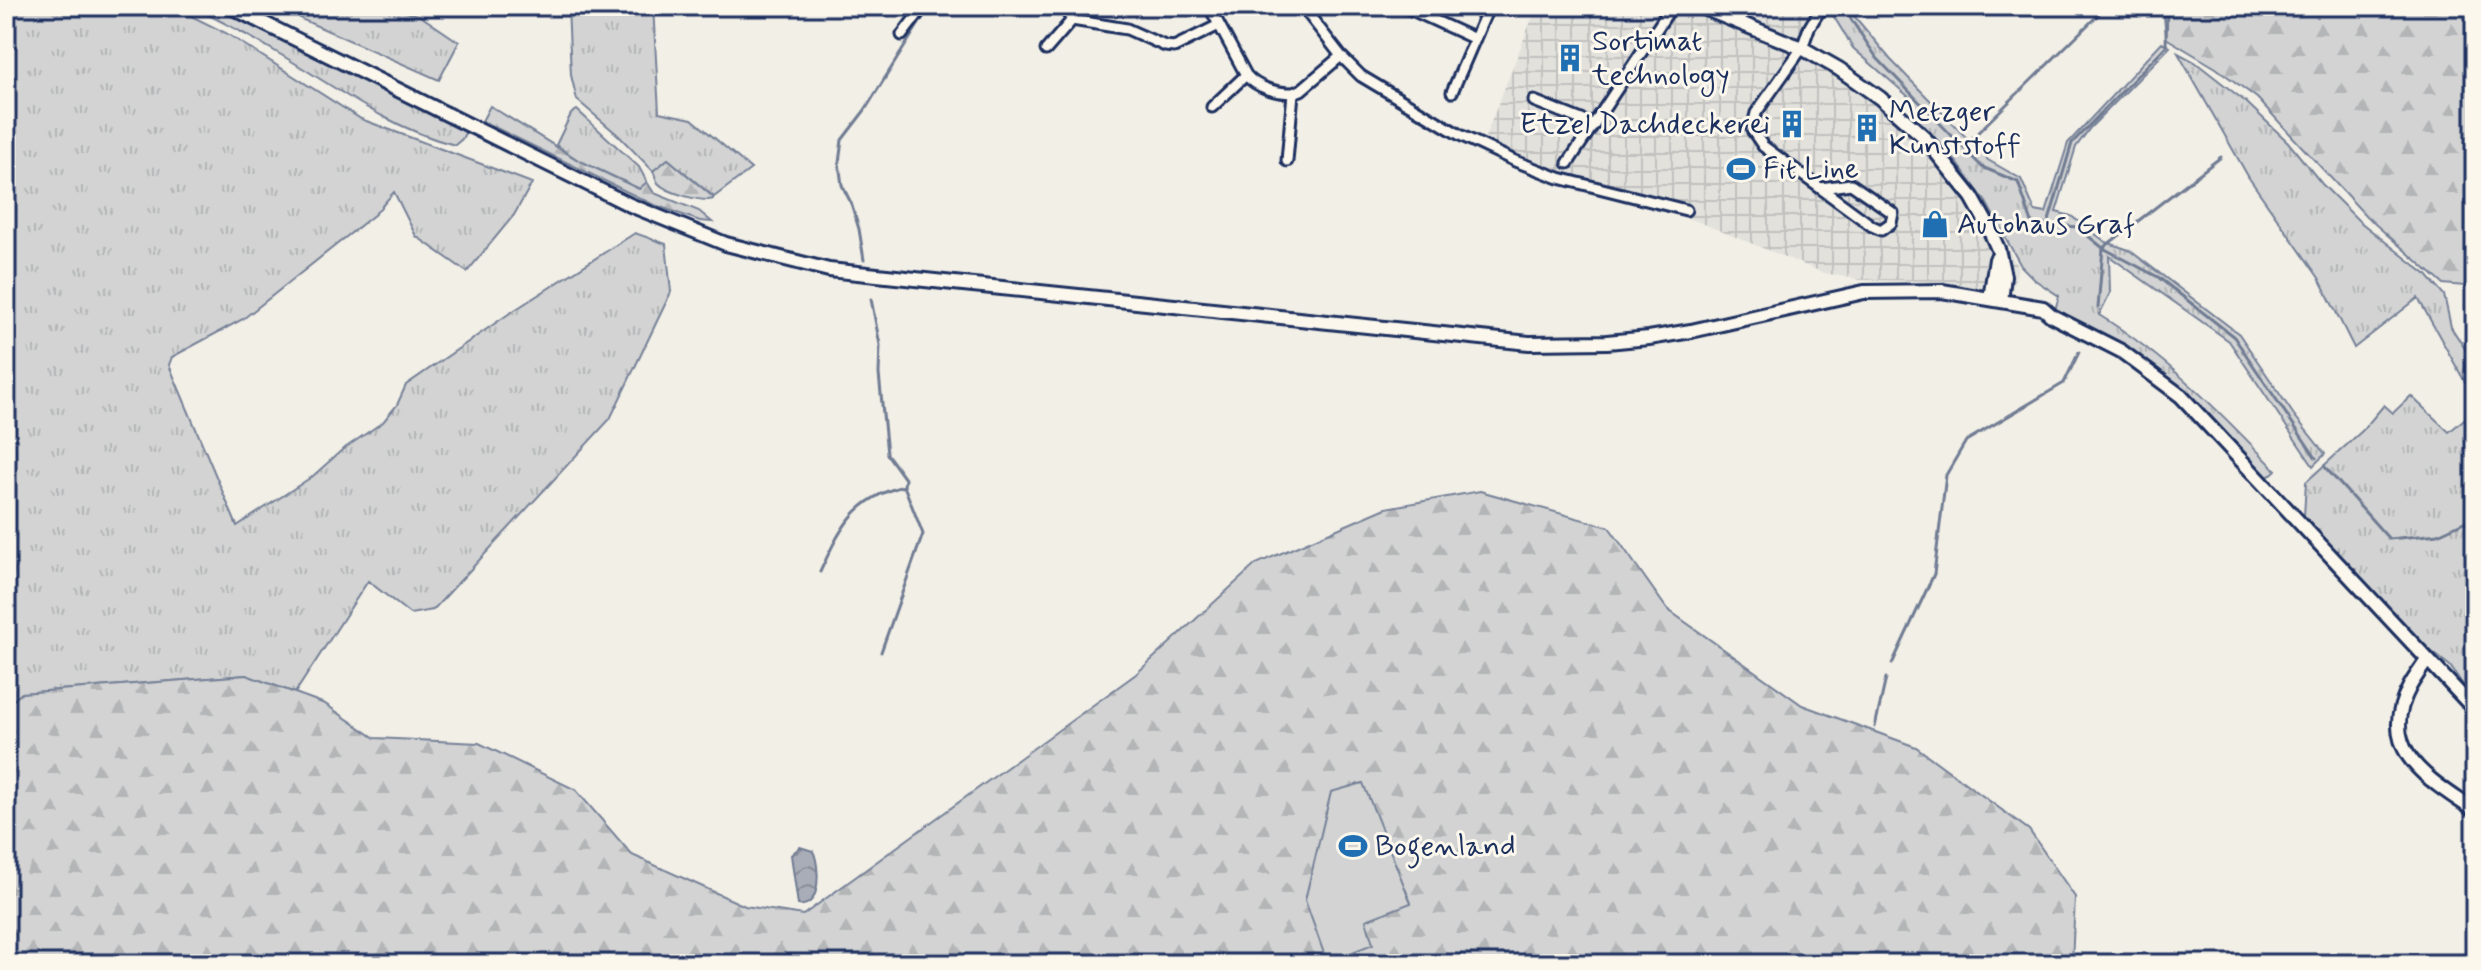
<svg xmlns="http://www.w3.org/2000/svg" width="2481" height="970" font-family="Mynerve,sans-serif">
  <defs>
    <pattern id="industrial-grid" width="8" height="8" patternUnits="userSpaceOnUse" patternTransform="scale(2)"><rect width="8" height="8" fill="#e2e1dc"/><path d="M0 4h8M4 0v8" fill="none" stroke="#c1c1bf"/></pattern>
    <pattern id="grass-tufts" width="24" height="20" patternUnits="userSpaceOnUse" patternTransform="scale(2)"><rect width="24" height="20" fill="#d2d3d2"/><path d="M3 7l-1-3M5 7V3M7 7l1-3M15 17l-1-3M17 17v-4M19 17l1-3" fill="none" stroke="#b4b5b7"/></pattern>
    <pattern id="forest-firs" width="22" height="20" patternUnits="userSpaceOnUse" patternTransform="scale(2)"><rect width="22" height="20" fill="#d2d3d2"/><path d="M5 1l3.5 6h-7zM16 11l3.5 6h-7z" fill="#b4b5b7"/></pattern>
    <pattern id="water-waves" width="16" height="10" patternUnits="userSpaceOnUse" patternTransform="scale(2)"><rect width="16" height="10" fill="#a9adb7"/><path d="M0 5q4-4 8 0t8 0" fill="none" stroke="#898d98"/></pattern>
  </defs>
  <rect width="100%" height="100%" fill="#f2efe6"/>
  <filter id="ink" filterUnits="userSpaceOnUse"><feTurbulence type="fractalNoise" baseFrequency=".0125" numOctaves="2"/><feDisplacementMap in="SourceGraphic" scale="16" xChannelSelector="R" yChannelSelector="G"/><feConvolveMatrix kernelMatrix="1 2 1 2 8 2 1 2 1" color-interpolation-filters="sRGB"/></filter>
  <g filter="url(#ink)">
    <!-- industrial -->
    <path fill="url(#industrial-grid)" d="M1537,6H1823L1819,23L1810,39L1823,55L1928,136L1980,198L2018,268L2011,294L1926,281L1861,280L1824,273L1686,217L1517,169L1480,150Z"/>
    <!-- grass -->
    <path fill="url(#grass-tufts)" stroke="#768198" stroke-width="2" d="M6,6H171L226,33L361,119L532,183L514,215L467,272L416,236L394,192L375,214L243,319L172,357L169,365L237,526L313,476L342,450L383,422L397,405L406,385L510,313L635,233L666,244L671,292L610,419L433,610L410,614L368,581L295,693L246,675L22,693L6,706Z
      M190,6H221L467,129L462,139L455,145C391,129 338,89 283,56C253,38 222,21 190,6Z
      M289,6H379L419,15L459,42L439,80L301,19Z
      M568,6H653L659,112L692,119L751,169L714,197L668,159L653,171L618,135L577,100L571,75Z
      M1838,6H1846L1890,59L1988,160L2021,179L2035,211L2046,213L2068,143L2162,42L2170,47L2090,128L2076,147L2056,212L2071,216L2106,242L2129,250L2239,334L2294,415L2325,454L2313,466L2229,341L2109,256L2110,293L2099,315C2166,356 2222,414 2276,470L2268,477C2203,408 2144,347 2055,310L2059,296L2035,280L2021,266L1986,202L1958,164L1917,118L1909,97L1853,48L1831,12Z
      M2178,53L2195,62L2246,102L2288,142L2322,184L2359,221L2426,274L2444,295L2451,327L2475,364V400L2418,298L2354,348L2319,278L2249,178Z
      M577,110L639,167L647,182L640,189L578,160L556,145L571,114Z
      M2411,396L2449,432L2475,410V445L2473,446L2475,702L2450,666L2417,640L2304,516L2306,482L2363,430L2384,405L2393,413Z"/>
    <!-- forest -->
    <path fill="url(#forest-firs)" stroke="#768198" stroke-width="2" d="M2163,6H2475V287L2443,284L2366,216L2257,98L2216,68L2166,38Z
      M490,106L578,160L639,189L647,182L654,193L699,211L712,222L700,221L652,204L482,121Z
      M668,159L713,197V199C702,203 666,192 658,183C656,180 655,175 653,171Z
      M1480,491L1609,527L1667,609L1802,705L1916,747L2029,830L2075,897L2072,964H6V706L22,693L246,675L325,704L375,738L479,743L576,790L632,855L745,906L803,915L1136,674L1256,564L1386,508Z"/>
    <!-- pitch -->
    <path fill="#d2d3d2" stroke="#768198" stroke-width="2" d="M1363,783L1411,903L1366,920L1373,944L1327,962L1305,900L1331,792Z"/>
    <!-- water -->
    <path fill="url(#water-waves)" stroke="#707b93" stroke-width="2" d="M800,847L813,851C820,865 822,909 798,905L791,855Z"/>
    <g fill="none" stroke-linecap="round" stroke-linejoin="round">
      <!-- stream -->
      <path stroke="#707b93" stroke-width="3" d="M1842,6L1877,58L1982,167L2018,182L2032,223L2077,227L2103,248L2158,277L2234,337L2316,458
        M1963,147L2099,14
        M2048,224L2072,143L2166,46L2167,6
        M864,260L859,229L851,203L842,185L839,163L842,140L865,110L930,6
        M871,299L880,345L879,374L887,454L905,479L904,486L923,534L881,652
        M2098,308L2103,248L2221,157
        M2324,466L2389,539L2438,534L2466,521L2475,528
        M820,572C840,529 854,498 904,486
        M1892,664L1934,574L1946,475L1966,441L2064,383L2079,352
        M1875,727L1886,678"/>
      <defs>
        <path id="street" d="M1063,6L1072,20L1127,29L1165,46L1174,47L1219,25
          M1209,6L1246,75C1257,88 1276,93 1293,93
          M1302,6L1341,56L1361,76L1460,135L1515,161L1559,178L1686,210
          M1403,6L1475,39
          M1030,8L1032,6
          M902,35L924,6
          M1046,50L1072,20
          M1452,92L1489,6
          M1534,101L1594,125
          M1212,107L1246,75
          M1287,161L1293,93L1301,90L1341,56
          M1568,163L1672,6
          M1821,188L1851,184L1893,213L1891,223L1881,230L1872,226L1763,146L1752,130L1756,113L1802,48L1809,28L1818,13L1826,6"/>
        <path id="secondary" d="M229,6L630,205L726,244L829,270L1529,343L1607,342L1649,338L1691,331L1864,292L1942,291L2043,308L2052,316L2121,351L2181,396L2475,710
          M1698,6L1802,48L1839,69L1880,98L1923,136L1972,197L1986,222L1998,249L2004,276L2001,301
          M1990,299L1996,259
          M2427,660C2422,668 2415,677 2410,686C2375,751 2429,779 2475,811"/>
      </defs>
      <!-- street casing -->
      <use href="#street" stroke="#1b2f5e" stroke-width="15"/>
      <!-- secondary casing -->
      <use href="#secondary" stroke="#1b2f5e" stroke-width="18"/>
      <!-- street -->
      <use href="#street" stroke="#fbf7ec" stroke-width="9"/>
      <!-- secondary -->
      <use href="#secondary" stroke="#fbf7ec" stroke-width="12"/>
    </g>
  </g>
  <!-- icons -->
  <defs>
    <symbol id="building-bare" viewBox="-9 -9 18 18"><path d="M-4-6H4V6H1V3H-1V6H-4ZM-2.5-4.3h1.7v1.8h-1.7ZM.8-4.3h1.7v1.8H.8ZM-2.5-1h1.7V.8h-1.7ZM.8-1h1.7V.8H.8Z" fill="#1f6fb2" stroke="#fbf7ec" stroke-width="2.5" paint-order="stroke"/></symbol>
    <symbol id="stadium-bare" viewBox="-9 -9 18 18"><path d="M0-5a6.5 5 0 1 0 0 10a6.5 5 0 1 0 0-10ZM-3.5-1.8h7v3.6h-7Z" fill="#1f6fb2" stroke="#fbf7ec" stroke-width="2.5" paint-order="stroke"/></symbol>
    <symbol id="shop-bare" viewBox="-9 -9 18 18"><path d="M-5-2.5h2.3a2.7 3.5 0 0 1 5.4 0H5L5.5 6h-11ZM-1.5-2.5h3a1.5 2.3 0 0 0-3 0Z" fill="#1f6fb2" stroke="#fbf7ec" stroke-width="2.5" paint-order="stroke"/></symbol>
  </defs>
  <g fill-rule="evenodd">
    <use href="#building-bare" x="1550" y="38" width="40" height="40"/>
    <use href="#building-bare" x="1772" y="104" width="40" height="40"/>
    <use href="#building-bare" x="1847" y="108" width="40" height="40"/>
    <use href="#stadium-bare" x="1721" y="149" width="40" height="40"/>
    <use href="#shop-bare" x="1915" y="204" width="40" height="40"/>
    <use href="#stadium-bare" x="1333" y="826" width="40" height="40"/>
  </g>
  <g text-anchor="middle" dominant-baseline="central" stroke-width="6" stroke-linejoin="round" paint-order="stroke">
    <!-- poi labels -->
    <g font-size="30" fill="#1b2f5e" stroke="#fbf7ec" text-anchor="start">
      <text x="1592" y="41">Sortimat<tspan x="1592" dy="34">technology</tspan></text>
      <text x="1889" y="111">Metzger<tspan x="1889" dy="34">Kunststoff</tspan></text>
      <text x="1770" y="124" text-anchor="end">Etzel Dachdeckerei</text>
      <text x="1763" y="169">Fit Line</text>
      <text x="1957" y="224">Autohaus Graf</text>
      <text x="1375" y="846">Bogenland</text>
    </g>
  </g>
  <!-- margin -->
  <rect width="2481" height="970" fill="none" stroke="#fbf7ec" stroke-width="32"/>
  <rect x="16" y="16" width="2449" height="938" fill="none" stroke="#1b2f5e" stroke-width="3" filter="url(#ink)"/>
</svg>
